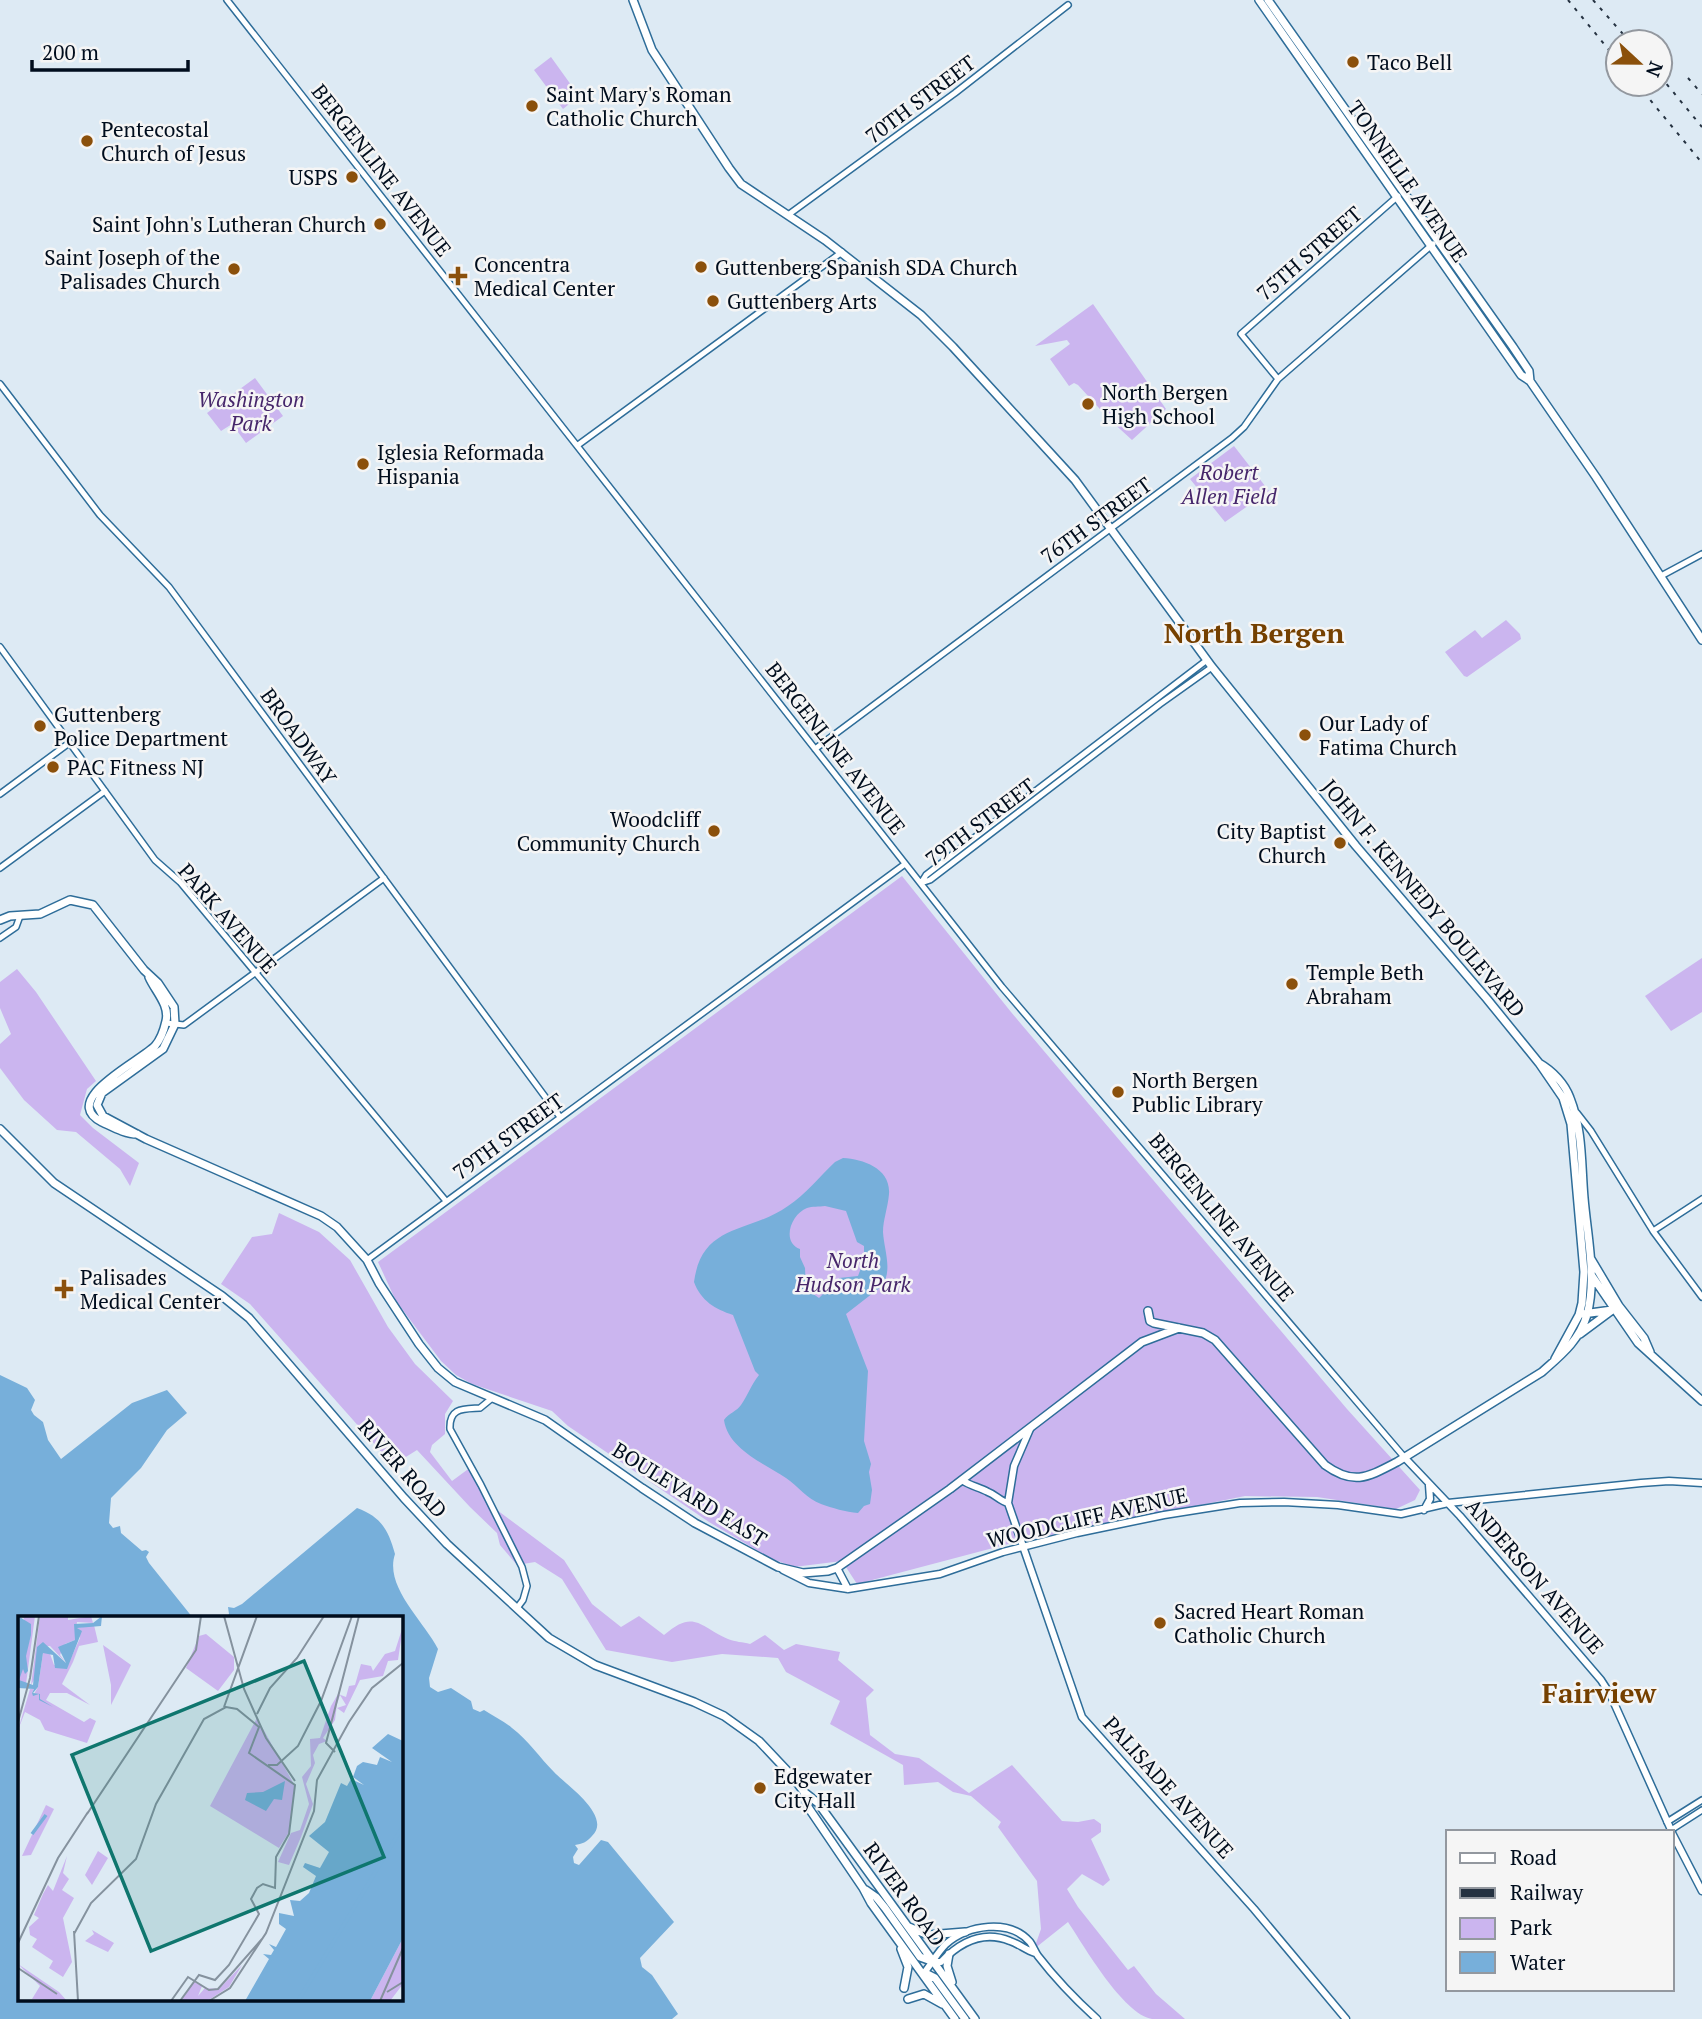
<svg xmlns="http://www.w3.org/2000/svg" width="1702" height="2019" font-family="'PT Serif',serif">
  <rect width="100%" height="100%" fill="#ddeaf4"/>
  <!-- green -->
  <path fill="#cbb5ef" d="M551,57L579,96L563,109L534,70Z
    M1093,304L1166,409L1132,440L1109,419L1078,385L1074,383L1069,386L1050,359L1070,344L1067,340L1035,346Z
    M255,378L283,416L246,443L232,424L221,431L207,413Z
    M1234,446L1269,491L1225,522L1190,479Z
    M1506,620L1520,634L1521,639L1467,677L1464,676L1445,652L1475,630L1482,638Z
    M902,876L1011,1012L1347,1409L1420,1490L1415,1500L1396,1509L1317,1497L1245,1496L1012,1543L857,1584L842,1561L794,1567L770,1558L709,1522L568,1426L552,1411L472,1384L456,1375L441,1361L396,1301L378,1262Z
    M1702,958V1012L1671,1031L1645,996Z
    M17,969L36,992L96,1081L87,1089L80,1115L93,1128L139,1163L130,1186L120,1169L76,1132L57,1130L24,1100L0,1068V1044L11,1034L0,1008V982Z
    M279,1213L319,1232L350,1260L388,1327L415,1364L453,1401L445,1414V1434L432,1445L430,1452L452,1481L471,1467L497,1510L564,1560L592,1604L621,1627L639,1616L664,1635C694,1609 699,1626 728,1639C735,1642 743,1642 750,1644L765,1635L784,1650L796,1644L840,1652L838,1660L874,1690L866,1698L870,1735L895,1754L919,1758L969,1793L1012,1765L1062,1821L1078,1822L1094,1819L1101,1824V1832L1091,1839L1110,1880L1103,1886L1082,1874L1067,1889L1078,1907L1128,1970L1134,1966L1156,1994L1185,2019C1175,2019 1163,2019 1152,2019C1123,2014 1084,1946 1068,1922L1034,1949L1041,1929L1037,1881L998,1827L1001,1822L971,1796L953,1792L938,1782L904,1785L903,1765L830,1724L840,1701L786,1672L778,1658L722,1654L672,1662L606,1650L562,1579L535,1562L517,1565L500,1545L497,1533L470,1507L417,1450L393,1465L250,1304L221,1284L252,1237L272,1234Z"/>
  <!-- water -->
  <path fill="#77afda" fill-rule="evenodd" d="M843,1158C864,1159 891,1169 889,1194C888,1207 883,1220 883,1232C884,1250 893,1270 882,1286L846,1314L868,1371L864,1441L871,1464L869,1472L872,1490L870,1504L864,1506L858,1513C846,1512 832,1508 821,1504C807,1499 798,1486 786,1478C765,1464 728,1449 724,1420C729,1413 737,1411 741,1405C748,1395 751,1385 759,1375L755,1371L733,1315C715,1309 701,1301 694,1282C702,1223 748,1234 788,1206C805,1195 820,1176 835,1162ZM825,1206L846,1211L857,1242L864,1246V1260L858,1276L839,1278L838,1284L831,1286L819,1298L806,1289L805,1268L800,1257V1249C781,1242 791,1214 807,1208C812,1206 819,1207 825,1206Z
    M0,1375L27,1388L35,1400L31,1410L34,1415L43,1422L48,1440L61,1459L132,1403L167,1390L187,1413L167,1430L141,1468L111,1498L109,1523L113,1528L120,1526L121,1533L142,1551L146,1550L149,1552L146,1557L149,1563L193,1618H19V2000H401V1618H226L229,1614L228,1607L234,1608L242,1604L357,1508C381,1517 388,1529 395,1554C384,1587 424,1621 438,1649L429,1678L430,1687L438,1692L451,1688L471,1701L473,1709L480,1712L484,1710C493,1716 504,1721 512,1728C528,1740 540,1758 554,1772C565,1784 613,1816 592,1836C587,1842 582,1844 575,1845L578,1849L573,1857L574,1863L579,1865L601,1840L608,1842L674,1922L640,1958L642,1967L652,1975L678,2014L672,2019H0Z"/>
  <g fill="none" stroke-linecap="round" stroke-linejoin="round">
    <defs>
      <path id="tertiary" d="M227,0L1002,987L1405,1458
        M788,215L955,93L1068,5
        M1278,379L1241,334L1398,196
        M0,384L100,515L169,587L560,1117
        M578,445L842,252
        M1661,576L1702,554
        M0,647L155,860L180,882L446,1201
        M815,749L1232,438L1244,427L1278,379L1433,244
        M0,794L69,743
        M0,868L105,791
        M921,883L930,880L1160,704L1212,667
        M921,883L926,875L970,841L1207,660
        M0,938L16,927L20,916
        M166,1023L184,1025L384,878
        M1577,1113L1591,1131L1653,1231L1702,1297
        M1653,1231L1702,1199
        M367,1260L905,864
        M491,1399L480,1408C464,1409 449,1407 450,1429L481,1485L522,1567L527,1586L523,1600L517,1608
        M1667,1822L1702,1800
        M1671,1830L1702,1810"/>
      <path id="secondary" d="M1030,1429L1014,1466L1008,1503L1082,1717L1254,1909L1346,2019
        M1405,1458L1460,1516L1601,1680L1610,1694L1672,1832
        M962,1480C970,1486 979,1487 988,1492C996,1495 1000,1501 1008,1503
        M1424,1510L1430,1499L1429,1485
        M837,1568L848,1589
        M783,1570L809,1583L848,1589L940,1574L1003,1552L1077,1533L1164,1515L1240,1503L1284,1502L1338,1505L1401,1514L1448,1503L1641,1483L1669,1481L1702,1483
        M1672,1833L1702,1891
        M934,1962H941C960,1942 983,1930 1010,1941C1019,1944 1026,1950 1035,1953
        M924,1973C932,1963 937,1953 946,1944C968,1925 1009,1918 1030,1942C1033,1946 1035,1952 1038,1956C1055,1978 1076,2000 1097,2019"/>
      <path id="primary" d="M633,0L652,50L729,168L741,184L825,240L921,315L953,347L1075,480L1212,667L1356,846L1487,999L1539,1063L1563,1098L1571,1124L1584,1272L1582,1303L1579,1315L1555,1359
        M1259,0L1521,375L1530,381L1596,477L1702,640
        M1268,0L1513,347L1529,371L1530,381
        M0,920L10,916L40,914L70,900L93,905L144,970L158,983L174,1007L175,1024L163,1049L102,1093L97,1105L103,1116L146,1139L321,1216L337,1227L367,1260L379,1283L419,1344L438,1368L455,1382L545,1420L642,1488L695,1523L778,1567L803,1573L828,1571L837,1568L950,1489L1142,1342L1179,1328
        M0,1129L54,1183L222,1296L249,1318L404,1498L447,1544L549,1638L595,1665L694,1702L724,1716L759,1741L792,1776L804,1792L818,1803L975,2019
        M137,1134C125,1134 113,1127 102,1122C58,1100 141,1061 155,1046C161,1039 164,1030 166,1021C170,1005 155,991 149,977
        M1591,1259L1619,1306L1644,1338L1650,1352
        M1592,1276L1638,1343L1702,1401
        M1148,1311L1150,1321L1154,1323L1203,1333L1215,1340L1325,1465C1354,1486 1368,1477 1397,1462L1542,1372C1561,1355 1579,1341 1587,1315C1597,1278 1587,1235 1584,1198C1581,1164 1583,1131 1570,1098C1565,1084 1553,1071 1539,1063
        M1583,1314L1612,1310
        M1580,1334L1615,1308
        M804,1793L808,1807L863,1888L871,1903L955,2019
        M866,1890L876,1897L885,1908L920,1957L934,1962
        M909,1927L928,1935L965,1932
        M901,1949L908,1967L904,1988
        M949,1954L947,1966L952,1982
        M925,1973L935,1978L965,2019
        M908,1999L924,1994L942,2004"/>
    </defs>
    <!-- tertiary casing -->
    <use href="#tertiary" stroke="#2e6d99" stroke-width="8"/>
    <!-- secondary casing -->
    <use href="#secondary" stroke="#2e6d99" stroke-width="9"/>
    <!-- primary casing -->
    <use href="#primary" stroke="#2e6d99" stroke-width="10"/>
    <!-- tertiary -->
    <use href="#tertiary" stroke="#fff" stroke-width="5"/>
    <!-- secondary -->
    <use href="#secondary" stroke="#fff" stroke-width="6"/>
    <!-- primary -->
    <use href="#primary" stroke="#fff" stroke-width="7"/>
    <!-- rail -->
    <path stroke="#253241" stroke-width="2" stroke-dasharray="3.5 7" stroke-linecap="butt" d="M1568,0L1618,61
      M1593,0L1630,42
      M1660,76L1702,127
      M1688,78L1702,94
      M1637,84L1702,163"/>
  </g>
  <!-- markers -->
  <g fill="#8b500b" stroke="#f5f5f5" stroke-width="2.5">
    <circle cx="1353" cy="62" r="7"/>
    <circle cx="532" cy="106" r="7"/>
    <circle cx="87" cy="141" r="7"/>
    <circle cx="352" cy="177" r="7"/>
    <circle cx="380" cy="224" r="7"/>
    <circle cx="701" cy="267" r="7"/>
    <circle cx="234" cy="269" r="7"/>
    <path d="M454.5 265.5h7v7h7v7h-7v7h-7v-7h-7v-7h7z"/>
    <circle cx="713" cy="301" r="7"/>
    <circle cx="1088" cy="404" r="7"/>
    <circle cx="363" cy="464" r="7"/>
    <circle cx="40" cy="726" r="7"/>
    <circle cx="1305" cy="735" r="7"/>
    <circle cx="53" cy="767" r="7"/>
    <circle cx="714" cy="831" r="7"/>
    <circle cx="1340" cy="843" r="7"/>
    <circle cx="1292" cy="984" r="7"/>
    <circle cx="1118" cy="1092" r="7"/>
    <path d="M60.5 1278.5h7v7h7v7h-7v7h-7v-7h-7v-7h7z"/>
    <circle cx="1160" cy="1623" r="7"/>
    <circle cx="760" cy="1788" r="7"/>
  </g>
  <g text-anchor="middle" dominant-baseline="central" stroke-width="5" stroke-linejoin="round" paint-order="stroke">
    <!-- poi labels -->
    <g font-size="21" fill="#000d1d" stroke="#f5f5f5" text-anchor="start">
      <text x="1367" y="62">Taco Bell</text>
      <text x="546" y="94">Saint Mary's Roman<tspan x="546" dy="24">Catholic Church</tspan></text>
      <text x="101" y="129">Pentecostal<tspan x="101" dy="24">Church of Jesus</tspan></text>
      <text x="338" y="177" text-anchor="end">USPS</text>
      <text x="366" y="224" text-anchor="end">Saint John's Lutheran Church</text>
      <text x="220" y="257" text-anchor="end">Saint Joseph of the<tspan x="220" dy="24">Palisades Church</tspan></text>
      <text x="474" y="264">Concentra<tspan x="474" dy="24">Medical Center</tspan></text>
      <text x="715" y="267">Guttenberg Spanish SDA Church</text>
      <text x="727" y="301">Guttenberg Arts</text>
      <text x="1102" y="392">North Bergen<tspan x="1102" dy="24">High School</tspan></text>
      <text x="377" y="452">Iglesia Reformada<tspan x="377" dy="24">Hispania</tspan></text>
      <text x="54" y="714">Guttenberg<tspan x="54" dy="24">Police Department</tspan></text>
      <text x="1319" y="723">Our Lady of<tspan x="1319" dy="24">Fatima Church</tspan></text>
      <text x="67" y="767">PAC Fitness NJ</text>
      <text x="700" y="819" text-anchor="end">Woodcliff<tspan x="700" dy="24">Community Church</tspan></text>
      <text x="1326" y="831" text-anchor="end">City Baptist<tspan x="1326" dy="24">Church</tspan></text>
      <text x="1306" y="972">Temple Beth<tspan x="1306" dy="24">Abraham</tspan></text>
      <text x="1132" y="1080">North Bergen<tspan x="1132" dy="24">Public Library</tspan></text>
      <text x="80" y="1277">Palisades<tspan x="80" dy="24">Medical Center</tspan></text>
      <text x="1174" y="1611">Sacred Heart Roman<tspan x="1174" dy="24">Catholic Church</tspan></text>
      <text x="774" y="1776">Edgewater<tspan x="774" dy="24">City Hall</tspan></text>
    </g>
    <!-- street labels -->
    <g font-size="21" fill="#000d1d" stroke="#f5f5f5">
      <text transform="translate(920 99) rotate(-37)">70TH STREET</text>
      <text transform="translate(382 170) rotate(52)">BERGENLINE AVENUE</text>
      <text transform="translate(1408 181) rotate(55)">TONNELLE AVENUE</text>
      <text transform="translate(1309 253) rotate(-41)">75TH STREET</text>
      <text transform="translate(1096 520) rotate(-36)">76TH STREET</text>
      <text transform="translate(299 736) rotate(54)">BROADWAY</text>
      <text transform="translate(836 748) rotate(52)">BERGENLINE AVENUE</text>
      <text transform="translate(980 822) rotate(-37)">79TH STREET</text>
      <text transform="translate(1424 898) rotate(50)">JOHN F. KENNEDY BOULEVARD</text>
      <text transform="translate(228 918) rotate(49)">PARK AVENUE</text>
      <text transform="translate(508 1136) rotate(-36)">79TH STREET</text>
      <text transform="translate(1222 1217) rotate(50)">BERGENLINE AVENUE</text>
      <text transform="translate(403 1468) rotate(49)">RIVER ROAD</text>
      <text transform="translate(690 1494) rotate(32)">BOULEVARD EAST</text>
      <text transform="translate(1087 1517) rotate(-13)">WOODCLIFF AVENUE</text>
      <text transform="translate(1535 1576) rotate(49)">ANDERSON AVENUE</text>
      <text transform="translate(1169 1787) rotate(48)">PALISADE AVENUE</text>
      <text transform="translate(905 1894) rotate(54)">RIVER ROAD</text>
    </g>
    <!-- park labels -->
    <g font-size="21" font-style="italic" fill="#46266b" stroke="#f5f5f5">
      <text x="251" y="399">Washington<tspan x="251" dy="24">Park</tspan></text>
      <text x="1229" y="472">Robert<tspan x="1229" dy="24">Allen Field</tspan></text>
      <text x="853" y="1260">North<tspan x="853" dy="24">Hudson Park</tspan></text>
    </g>
    <!-- district labels -->
    <g font-size="28" font-weight="bold" fill="#754000" stroke="#f5f5f5">
      <text x="1254" y="632">North Bergen</text>
      <text x="1599" y="1692">Fairview</text>
    </g>
  </g>
  <!-- overview -->
  <g transform="translate(18 1616)">
    <rect width="385" height="385" fill="#ddeaf4"/>
    <path d="M5,0H17L8,68L0,64L12,22ZM22,0H50V4L73,0L75,7L59,6L57,24L47,28L42,39L48,47L32,30L20,31L19,59L13,69ZM76,9L80,26L61,30L55,46L44,68L72,89L49,77H32L28,84L66,106L72,102L78,105L69,127L27,114L22,104L7,96L0,114L12,73H16L14,77L16,78L20,71L25,37L31,35L36,49L49,51L62,22L59,12ZM385,10L380,44L370,45L365,60L342,64L326,97L319,92L328,89L322,79L319,88L317,104L305,122L309,125L301,128L295,139L297,147L288,168L295,188L283,221L271,249L260,246L273,217L282,214L291,188L284,161L293,150L292,123L302,122L313,90L320,78L328,81L331,70L337,69L343,48L353,50L355,55L367,38L377,35ZM188,18L216,41V54L200,75L168,52L181,20ZM85,29L113,49L93,89V69ZM239,102L277,170L271,216L261,232L192,190ZM28,189L36,193L13,239L4,240ZM80,235L90,242L74,269L67,259ZM49,240L45,257L51,263L44,274L56,282L45,302L54,346L45,361L31,352L35,345L14,331L19,323L12,319L11,311L21,302L16,299L25,278L30,269L35,275ZM74,314L96,327L90,336L67,325L76,318ZM385,322V368L372,385H352ZM0,348L41,376L49,385L14,383L22,370ZM224,349L211,371L189,385H163L176,366L184,370L180,380L187,372L201,373Z" fill="#cbb5ef"/>
    <path d="M0,0L13,8V19L8,40L10,55L7,58L5,53L1,64L15,69L19,31L25,26L48,47L40,31L57,24L56,8L75,7L84,0L83,10L59,12L64,15L49,53L37,52L35,39L25,37L20,71L15,77L22,78V83L35,91L21,84V78L15,80L14,77L16,73L0,72ZM370,118L385,125V322L352,385H227L251,343L245,338L253,339L256,334L251,328L258,331L268,313L261,308V297L276,300L272,284L282,285L291,277L298,260L285,251L287,247L302,252L311,236L291,220L307,206L323,167L329,170L333,163L346,169L335,161L339,150L345,146L359,149L362,141L374,146L354,132ZM267,165L264,184L256,183L248,195L227,184L229,177L245,176Z" fill="#77afda"/>
    <path fill="none" stroke="#77afda" stroke-width="3.5" d="M14,218L28,199M280,385L385,210"/>
    <path fill="none" stroke="#85929e" stroke-width="2" d="M206,0L226,73L248,122L277,165M206,91L239,0M239,98L252,72L279,42L306,0M0,106L12,62L21,0M317,136L308,127L341,0M250,149H259L280,130L303,85L334,0M69,198L178,34L183,0M56,315L60,385M56,318L73,287L118,243L138,188L186,103L208,91L219,93L241,111L231,137L277,169L271,218L258,241L257,272L245,268L239,272L233,283L241,298L211,349L197,364L181,359L162,385M0,327L40,242L70,196M0,352L39,378M369,376L385,366L384,344M153,385L170,361L191,374L200,373L244,323M191,385L212,372L248,317L296,195L299,164L331,106L354,72L385,47M362,385L385,332"/>
    <path fill="#0f766e" fill-opacity="0.15" stroke="#0f766e" stroke-width="3.5" d="M286,45L366,241L133,335L54,139Z"/>
    <rect width="385" height="385" fill="none" stroke="#000d1d" stroke-width="3.5"/>
  </g>
  <!-- legend -->
  <rect x="1446" y="1830" width="228" height="161" fill="#f5f5f5" stroke="#93989f" stroke-width="2"/>
  <rect x="1460" y="1853" width="35" height="10" fill="#ffffff" stroke="#93989f" stroke-width="2"/>
  <text x="1510" y="1865" font-size="21" fill="#000d1d">Road</text>
  <rect x="1460" y="1888" width="35" height="10" fill="#253241" stroke="#93989f" stroke-width="2"/>
  <text x="1510" y="1900" font-size="21" fill="#000d1d">Railway</text>
  <rect x="1460" y="1918" width="35" height="21" fill="#cbb5ef" stroke="#93989f" stroke-width="2"/>
  <text x="1510" y="1935" font-size="21" fill="#000d1d">Park</text>
  <rect x="1460" y="1952" width="35" height="21" fill="#77afda" stroke="#93989f" stroke-width="2"/>
  <text x="1510" y="1970" font-size="21" fill="#000d1d">Water</text>
  <!-- north arrow -->
  <g transform="translate(1639 63) rotate(112)"><circle r="33" fill="#f5f5f5" stroke="#93989f" stroke-width="2"/>
  <path d="M0-5L12 26L0 18L-12 26Z" fill="#8b500b"/>
  <text y="-10" font-size="19" font-weight="bold" text-anchor="middle" fill="#000d1d">N</text>
  </g>
  <!-- scale -->
  <path d="M32 60v10h156v-10" fill="none" stroke="#000d1d" stroke-width="3.5"/>
  <text x="42" y="60" font-size="21" fill="#000d1d" stroke="#f5f5f5" stroke-width="5" paint-order="stroke">200 m</text>
</svg>
